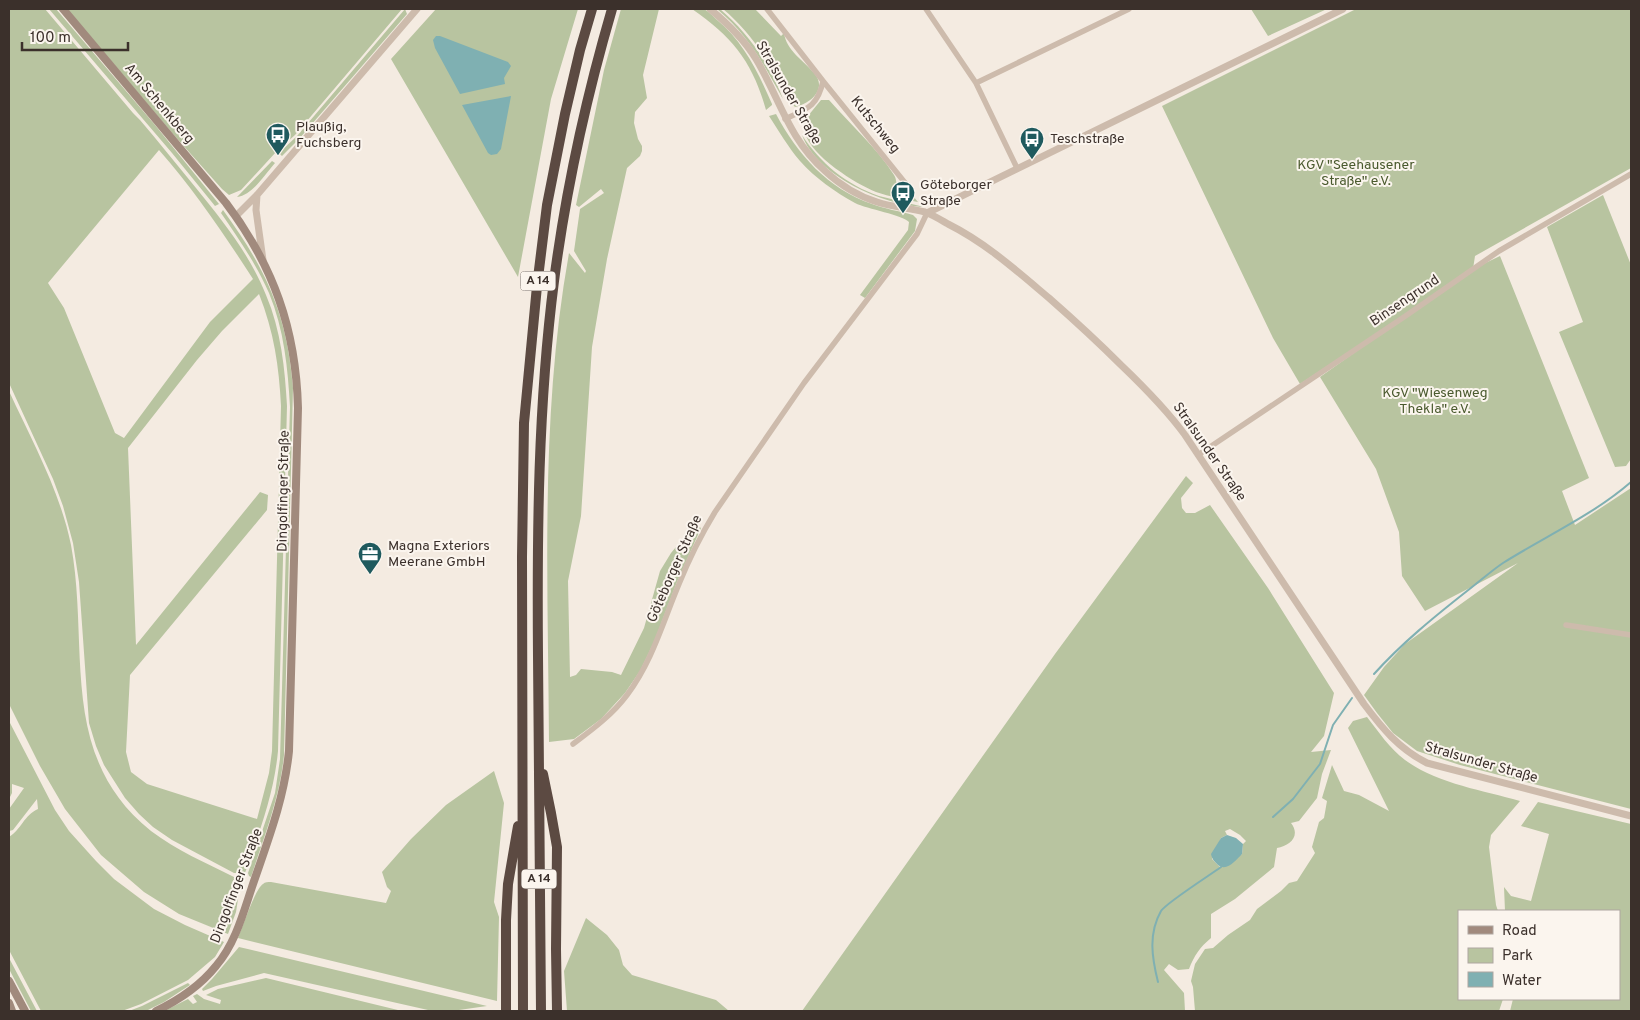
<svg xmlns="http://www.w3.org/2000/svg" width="1640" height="1020" font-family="Overpass,sans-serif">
  <rect width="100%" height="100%" fill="#f4ebe1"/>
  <!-- green -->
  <path fill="#b8c4a0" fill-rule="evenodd" d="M9,9H45L133,113L140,120C159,142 177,165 196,188C223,221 250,255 266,295C281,330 285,369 287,406L278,751C274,794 259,833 245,873H234L172,840L153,827L139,814L125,798L104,765L96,746L89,723L79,582L73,543L63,506L53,479L9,383ZM159,150C194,190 224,234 253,279L210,322L124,438L115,433L64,308L48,283ZM259,294C274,332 279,366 281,406L272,751L269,773L257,819L147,784L131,772L126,752L130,675L267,510L268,495L260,492L136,645L128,448L197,360L222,331Z
    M49,9H56L155,125L219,204L215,206L172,153Z
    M67,9H402L295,135L276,152L241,190L229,195L222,189L173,134Z
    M405,9L407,14L299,139L282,156L279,153L297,136Z
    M436,9H578L551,99L518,277L391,59Z
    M621,9H659L643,75L647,98L635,112L634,123L638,139L642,146V151L640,156L627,168L607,259L592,347L581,516L568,581L570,677L576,675L581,669L612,672L621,675L644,628L660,571L671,553L695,524L701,528L677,582L654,642L640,671L625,693L601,719L574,739L549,742C548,579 540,414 569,253L585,273L586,271L574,251L580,209L604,193L601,189L579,207L576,205L604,70Z
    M692,9C696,9 701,8 704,9C708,11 713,16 716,19C744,42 758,72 772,104V105L766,110C753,63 733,37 692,9Z
    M717,9H720C748,33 770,64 783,99C762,62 750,37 717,9Z
    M723,9H755L781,36L784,33C786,50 804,61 814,73C828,89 810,104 795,107C784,95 779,81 771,67C758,45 742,25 723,9Z
    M1251,9H1327L1268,36Z
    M1356,9H1631V168L1475,256L1473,269L1500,256L1589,478L1562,491L1575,525L1631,488V809L1460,765L1417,751L1393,733L1377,713L1364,695L1384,667L1405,644L1518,563L1425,611L1402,576L1399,532L1376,469L1320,377L1450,285L1300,384L1273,338L1162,106Z
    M821,100H829C850,124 877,148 894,175C899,183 893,188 901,195L908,190L918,202C904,199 890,197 876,192C856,184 811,156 805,133C804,130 804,125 803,122Z
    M776,114C797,154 828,189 872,204C885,209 899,211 913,215L917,219L915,231L865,298L860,295L908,230L909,222C903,215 867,209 855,203C835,192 815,178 800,161C788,147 779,131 769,116Z
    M802,135C820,163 847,185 879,196C894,200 909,203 924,207C883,205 817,176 802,135Z
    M272,161L275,163C265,174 253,195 237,197Z
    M1603,195L1631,265V459L1626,466L1615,467L1559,332L1583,322L1547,227Z
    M223,210C266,269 287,314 293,388L284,755C280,797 264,837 251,877L249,876L248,873L275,793L280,759L290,407C288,369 284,329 269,293C256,264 239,239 221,213Z
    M9,391C32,441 60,491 71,545C90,647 57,756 151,831C176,850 206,863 234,877L240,886L236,912L228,934L179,914L144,892L101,855L65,809L40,766L9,704Z
    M1186,476L1193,483L1181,498L1182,508L1186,513H1195L1210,505L1268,588L1334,693L1324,736L1311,752L1331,750L1322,774L1317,798L1299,821L1291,823C1301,836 1290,846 1277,848L1274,867L1235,899L1211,914V938C1200,947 1194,956 1189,969L1178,970L1169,964L1164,970L1184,993L1185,1011H802L1055,654ZM1230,829L1240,835L1246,841L1243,844L1242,854L1220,867L1212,859L1221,838L1227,835L1225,831Z
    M1367,717C1378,731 1390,749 1405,760C1438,784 1482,790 1520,801L1491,835L1489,847L1496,905L1498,911H1459V999H1503L1499,1011H1195L1193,987L1191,981L1195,964L1205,949L1213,948L1228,935L1250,920L1257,909L1281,891L1289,883L1297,881L1315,853L1312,847L1319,822L1324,818L1327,801L1322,798L1332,765L1344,791L1359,795L1389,811L1348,728L1353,721Z
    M9,721L55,810L69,831L96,861L114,879L154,909L185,925L224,942L215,957L188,980L141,1004L122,1011H41L9,950V837C21,830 24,815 38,809L37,799L13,830L9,831V809L24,788L12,784V793L9,799Z
    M494,771L504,803L494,902L499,917L497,1001L238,938C243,927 255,889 263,884C265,882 268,882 271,882L386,903L391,891L387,887L382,872L411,839L446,805Z
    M1538,802L1631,824V1011H1510L1513,999H1619V911H1505L1504,887L1511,896L1531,901L1549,834L1521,826Z
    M586,918L607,935L619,950L623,965L632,975L716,1000L729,1011H567L564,971Z
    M239,947L252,950L487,1006L452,1011L428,1010L264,973L216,986L203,991L202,989L212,979Z
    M9,958L37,1011H31L9,969Z
    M266,978L402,1011H164L188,999L193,1004L197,1002L193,996L197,994L204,999L220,1004L221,1000L206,995L218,989Z
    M188,983L190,985L164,1002L146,1011H129L142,1006Z"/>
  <!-- water -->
  <path fill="#7fb0b2" d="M436,36H440L508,62L511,66L504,78L505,84L460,94L435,48L433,40Z
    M511,96L501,149L497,154L491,155L488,153L462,105Z
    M1227,835L1236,838L1243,844L1242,854C1236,860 1227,872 1218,865C1214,861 1212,859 1211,854L1221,838Z"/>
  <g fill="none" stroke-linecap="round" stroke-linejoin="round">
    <!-- stream -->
    <path stroke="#7fb0b2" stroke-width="2" d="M1374,674C1402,643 1434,617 1467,591C1479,582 1491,571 1503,563C1546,536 1593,515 1631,482
      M1273,817L1293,799L1320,764L1333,725L1352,698
      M1158,982C1152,958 1148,934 1161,911C1166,903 1210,875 1221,867"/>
    <!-- minor -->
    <path stroke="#cdbbac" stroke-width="5.5" d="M767,9L823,81C818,106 807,109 785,119
      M926,9L976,83L1017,168
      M823,81L906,184
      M976,83L1129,9
      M1198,455L1407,315L1499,251L1631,174
      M1566,625L1631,635
      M573,744C593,729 612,715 627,695C652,662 663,622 679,584C689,559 701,535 715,512L804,383L917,234L927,213"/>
    <!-- tertiary -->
    <path stroke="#cdbbac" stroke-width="7" d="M710,9C727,23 744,39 756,59C780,99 788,138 825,171C839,184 858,196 877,202C892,207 909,208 925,212C933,215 941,220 948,224C986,243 1017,271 1049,298C1074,320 1098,342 1121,365C1144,387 1166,409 1185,435L1364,704C1382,728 1399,749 1427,763L1631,816
      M257,195L256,210L263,260
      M927,213L1343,9
      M236,216L257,195L417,9"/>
    <!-- secondary -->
    <path stroke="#a18a7d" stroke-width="8" d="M63,9L226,203C273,265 296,329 298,408L289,751C284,800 268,840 252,887C243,914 235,944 216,966C200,986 179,1000 156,1011
      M9,981L25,1011
      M9,1003L12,1011"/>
    <!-- motorway -->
    <path stroke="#5c4a42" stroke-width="10" d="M543,774L551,813L557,847L556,949L557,1011
      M506,1011V920L508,884L518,826
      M523,1011L522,557L524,423L537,286L547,205L565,114L580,50L592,9
      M541,1011C540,893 538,775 538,656C537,531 538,406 554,281C566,189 586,98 612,9"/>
  </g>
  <!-- icons -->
  <defs>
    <symbol id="bus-pin" viewBox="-11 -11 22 30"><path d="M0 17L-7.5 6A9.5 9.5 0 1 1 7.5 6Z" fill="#1f5a5e" stroke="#fbf5ee"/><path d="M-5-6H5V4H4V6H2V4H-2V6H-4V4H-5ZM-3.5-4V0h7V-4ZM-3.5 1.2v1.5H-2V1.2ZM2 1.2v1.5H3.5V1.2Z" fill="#fff"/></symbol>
    <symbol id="office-pin" viewBox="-11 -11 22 30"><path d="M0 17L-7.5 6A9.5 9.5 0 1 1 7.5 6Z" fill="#1f5a5e" stroke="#fbf5ee"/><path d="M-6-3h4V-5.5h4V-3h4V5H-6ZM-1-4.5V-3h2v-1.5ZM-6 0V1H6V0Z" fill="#fff"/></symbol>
  </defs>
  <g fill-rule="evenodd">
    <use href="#bus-pin" x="264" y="121" width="28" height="38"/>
    <use href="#bus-pin" x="1018" y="125" width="28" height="38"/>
    <use href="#bus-pin" x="889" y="179" width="28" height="38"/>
    <use href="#office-pin" x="356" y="540" width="28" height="38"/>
  </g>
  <g text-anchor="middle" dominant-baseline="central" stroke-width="4" stroke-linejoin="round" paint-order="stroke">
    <!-- shield labels -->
    <g fill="#fbf5ee" stroke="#756b66" stroke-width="1">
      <rect x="520.5" y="271.5" width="35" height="19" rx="4"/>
      <rect x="521.5" y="869.5" width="35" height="19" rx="4"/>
    </g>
    <g font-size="12" font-weight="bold" fill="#3b302b">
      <text x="538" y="281">A 14</text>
      <text x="539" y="879">A 14</text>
    </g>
    <!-- street labels -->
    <g font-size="14" fill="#3b302b" stroke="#fbf5ee">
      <text transform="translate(788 93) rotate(60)">Stralsunder Straße</text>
      <text transform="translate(159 104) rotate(50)">Am Schenkberg</text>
      <text transform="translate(875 125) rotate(51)">Kutschweg</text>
      <text transform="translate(1405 301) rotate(-34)">Binsengrund</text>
      <text transform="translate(1209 452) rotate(55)">Stralsunder Straße</text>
      <text transform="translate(284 491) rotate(-89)">Dingolfinger Straße</text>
      <text transform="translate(675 569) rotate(-66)">Göteborger Straße</text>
      <text transform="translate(1481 763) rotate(16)">Stralsunder Straße</text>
      <text transform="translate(237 886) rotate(-69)">Dingolfinger Straße</text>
    </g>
    <!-- poi labels -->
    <g font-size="14" fill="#3b302b" stroke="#fbf5ee" text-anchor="start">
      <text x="296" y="127">Plaußig,<tspan x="296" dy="16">Fuchsberg</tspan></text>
      <text x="1050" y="139">Teschstraße</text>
      <text x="920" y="185">Göteborger<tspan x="920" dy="16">Straße</tspan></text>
      <text x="388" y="546">Magna Exteriors<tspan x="388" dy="16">Meerane GmbH</tspan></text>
    </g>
    <!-- park labels -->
    <g font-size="14" fill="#4a5a2e" stroke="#fbf5ee">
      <text x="1356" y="165">KGV "Seehausener<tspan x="1356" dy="16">Straße" e.V.</tspan></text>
      <text x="1435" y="393">KGV "Wiesenweg<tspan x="1435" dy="16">Thekla" e.V.</tspan></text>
    </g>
  </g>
  <!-- border -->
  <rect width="1640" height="1020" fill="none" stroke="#3b302b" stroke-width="20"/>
  <!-- legend -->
  <rect x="1458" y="910" width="162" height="90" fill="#fbf5ee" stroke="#aea6a0"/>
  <rect x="1468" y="926" width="25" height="8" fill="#a18a7d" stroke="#aea6a0"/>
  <text x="1502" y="935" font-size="15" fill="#3b302b">Road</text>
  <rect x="1468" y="948" width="25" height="15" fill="#b8c4a0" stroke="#aea6a0"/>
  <text x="1502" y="960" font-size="15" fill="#3b302b">Park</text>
  <rect x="1468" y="972" width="25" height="15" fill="#7fb0b2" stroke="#aea6a0"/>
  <text x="1502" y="985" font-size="15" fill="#3b302b">Water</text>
  <!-- scale -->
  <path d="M22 42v8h106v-8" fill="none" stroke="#3b302b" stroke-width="2.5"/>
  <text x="30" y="42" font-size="15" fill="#3b302b" stroke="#fbf5ee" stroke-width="4" paint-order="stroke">100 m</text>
</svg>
